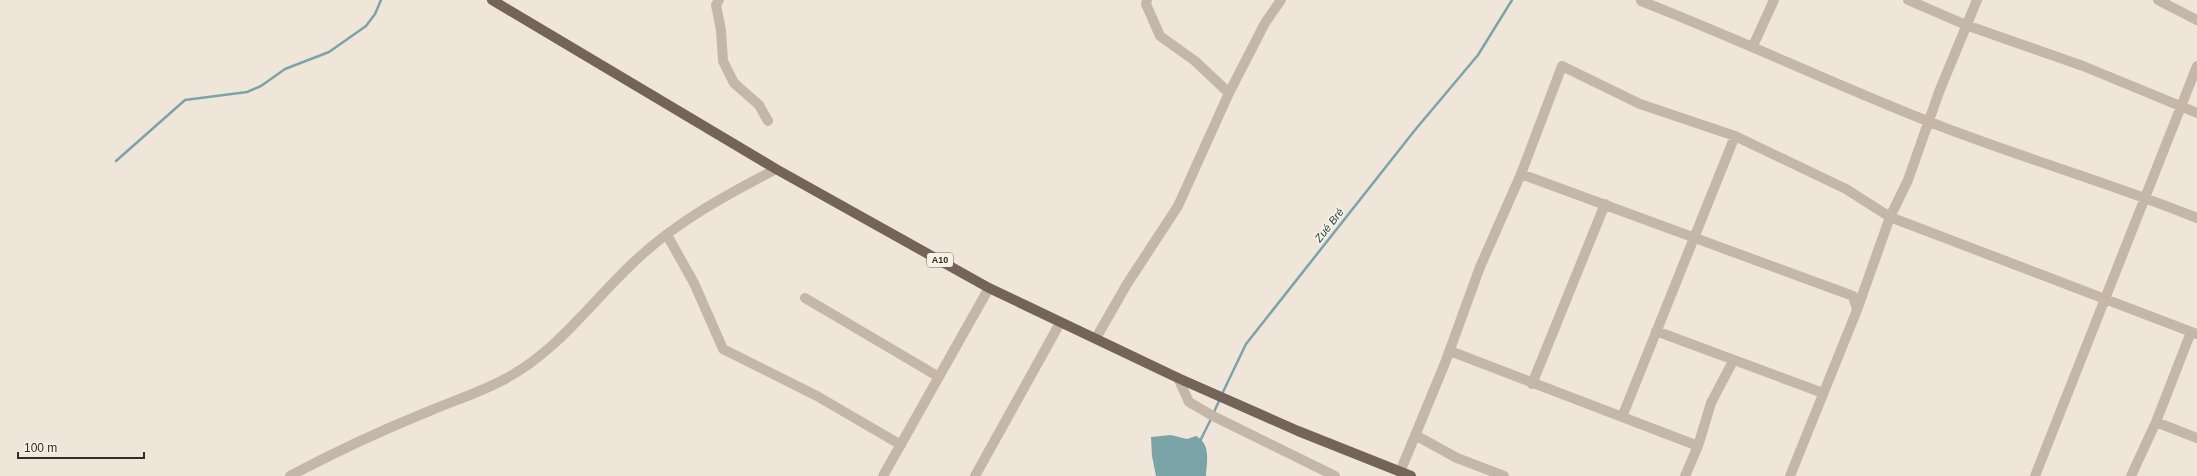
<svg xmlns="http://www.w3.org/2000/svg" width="2197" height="476" font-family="Helvetica,sans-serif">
  <rect width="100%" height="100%" fill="#efe6d9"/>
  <!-- water -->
  <path fill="#7ba4a9" d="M1171,435L1187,439L1196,436C1211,444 1207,461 1206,476H1156L1152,456L1151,437Z"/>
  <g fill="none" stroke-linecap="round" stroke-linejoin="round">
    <!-- stream -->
    <path stroke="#7ba4a9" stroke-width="2.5" d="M116,161L185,100L247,92L261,86L285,69L329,52L366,26L375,14L381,0
      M1222,394L1246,344L1415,130L1478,55L1512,0
      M1213,414L1220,399
      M1200,441L1211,419"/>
    <!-- minor -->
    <path stroke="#c5b7a7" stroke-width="10" d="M719,0L716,5L721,30L723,61L734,83L759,105L768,121
      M1147,0L1146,4L1160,36L1195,61L1229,93
      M1908,0L1966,25L2083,66L2197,113
      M1977,0L1939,92L1908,180L1890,217L2197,334
      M2158,0L2197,20
      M1641,1C1739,39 1833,84 1930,122C2018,157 2109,182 2197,218
      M1753,46L1774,0
      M667,235L694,283L723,349L817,396L901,445
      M805,298L939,377
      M1656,331L1823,393
      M1096,338L1127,284L1178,206L1229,93L1265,23L1281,0
      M1450,351L1698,446
      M1178,378L1189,402L1213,416L1335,476
      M1532,384L1605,204
      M1622,417L1735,136
      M2156,422L2197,438
      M1415,435L1457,458L1504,476
      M1400,472L1445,363L1480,267L1521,174
      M290,476C335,452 380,431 427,412C453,401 481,392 505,379C558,351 592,301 635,261C676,222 726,195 776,169
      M883,476L989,288
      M975,476L1060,323
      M1685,476L1698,446L1711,403L1733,361
      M1790,476L1857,310L1890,217L1846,189L1735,136L1640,104L1562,66L1521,174L1853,296L1857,310
      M2035,476L2197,66
      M2131,476L2156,422L2191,332"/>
    <!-- major -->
    <path stroke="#736359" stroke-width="10" d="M492,0L776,169L989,288L1178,378L1298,431L1411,476"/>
  </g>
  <g text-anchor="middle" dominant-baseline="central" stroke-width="3.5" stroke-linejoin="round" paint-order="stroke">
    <!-- shield labels -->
    <rect fill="#f7f0e5" stroke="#6d6660" stroke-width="1" x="927" y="253" width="26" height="14" rx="3"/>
    <g font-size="9" font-weight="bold" fill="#322b27">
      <text x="940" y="260">A10</text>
    </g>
    <!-- water labels -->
    <g font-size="11" font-style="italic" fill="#204a50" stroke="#f7f0e5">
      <text transform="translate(1329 225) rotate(-52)">Zué Bré</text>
    </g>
  </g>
  <!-- scale -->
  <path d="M18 452v6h126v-6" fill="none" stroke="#322b27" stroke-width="2"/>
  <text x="24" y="452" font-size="12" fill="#322b27" stroke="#f7f0e5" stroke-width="3" paint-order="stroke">100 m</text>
</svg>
